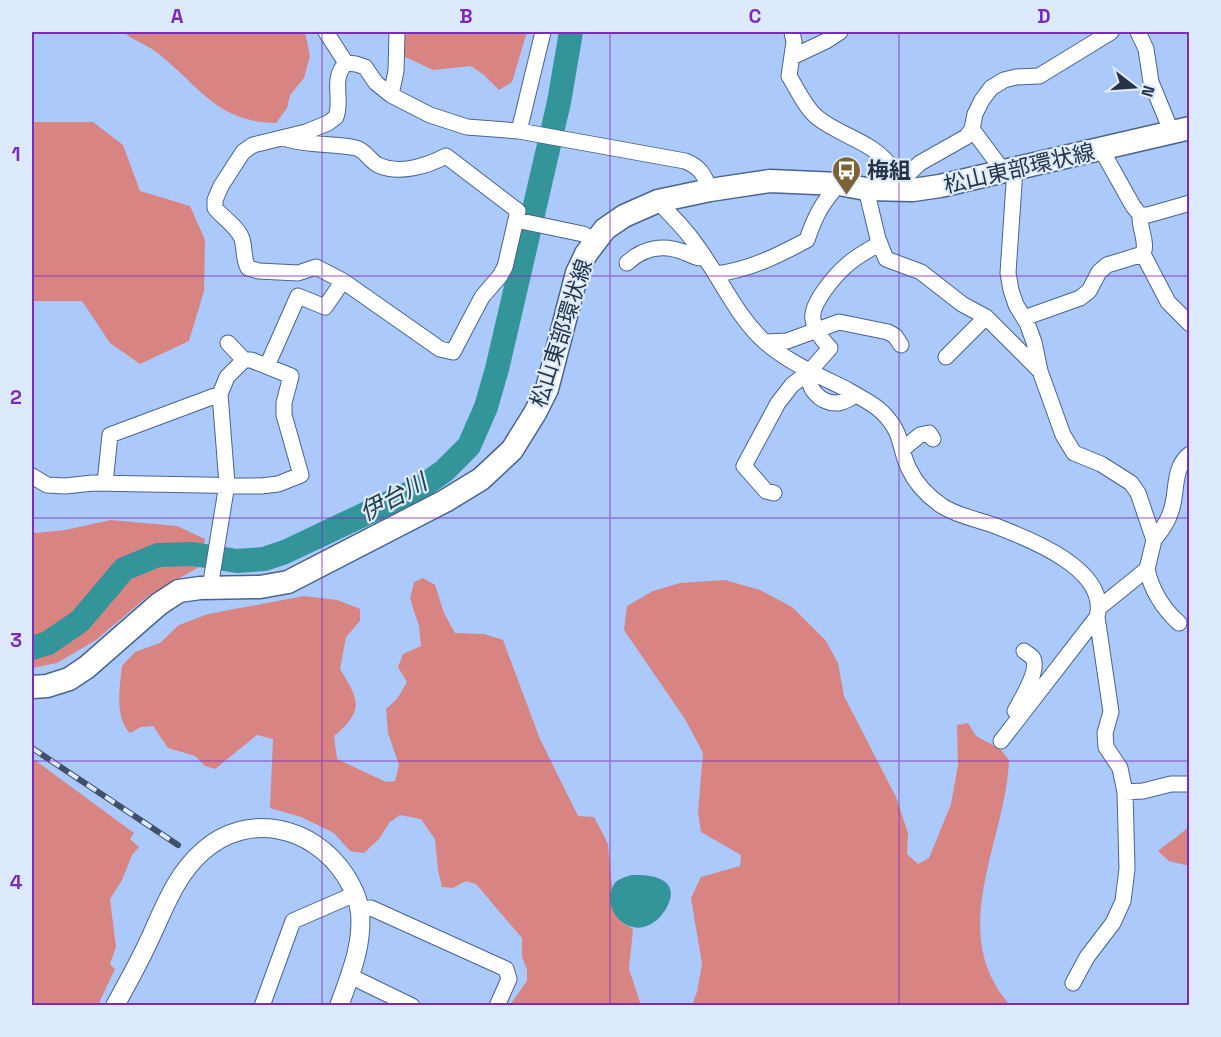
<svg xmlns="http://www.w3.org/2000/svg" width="1221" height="1037" font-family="'Space Grotesk','Noto Sans JP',sans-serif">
  <rect width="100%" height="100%" fill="#abc9fb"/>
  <!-- green -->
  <path fill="#d88483" d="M123,32H305L310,56L304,78L290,95L287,108L276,123C217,122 200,87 159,54C148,45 134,41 123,32Z
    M403,32H527L512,82L499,90L484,75L471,66L433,70L403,56Z
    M32,122H93L123,145L140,191L190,206L205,240L204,291L189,341L140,364L110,343L82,301H32Z
    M111,520L177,526L205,539L201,566L148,596L96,640L57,663L32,668V531L36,533L65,530Z
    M423,578L435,585L444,613L455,633L484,634L503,640L540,739L578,816L594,817L608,844L612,887L610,899L621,922L633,929L629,969L641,1005H510L527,981V969L522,957V938L476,884L466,881L453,888L442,887L438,870L435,839L421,819L400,815L390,822L379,839L364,853L350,851L334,833L301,817L270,808L273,739L257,735L215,769L205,766L195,756L168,748L153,726L141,727L130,733C114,717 120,687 122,666L135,652L160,643L179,625L208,614L304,596L337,600L360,609V621L346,637L340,669C359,700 365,710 334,736L337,759L386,782L395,781L399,765L388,733L386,709L397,699L407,682L398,667L403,654L421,646L419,626L410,599L414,582Z
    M725,580L760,590L792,607L826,641L838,663L844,696L896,797L908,833L907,854L918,864L929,858L951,804L958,765L957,725L968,723L976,736L1000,749L1009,760C1006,842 945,932 1010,1005H692L697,992L702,964L691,898L701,877L740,866L741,855L701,832L698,812L703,753L685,719L624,630L627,606L653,591L680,583Z
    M32,758L134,833L130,839L139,847L132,855L122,880L110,899L116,947L110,964L115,969L98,1005H32Z
    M1189,826V866L1169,861L1158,851C1168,842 1180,836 1189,826Z"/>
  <!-- water -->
  <path fill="#33949a" d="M632,875C642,875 655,875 664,881C677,890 669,907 660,917C631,946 600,909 613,886C616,879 625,877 632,875Z"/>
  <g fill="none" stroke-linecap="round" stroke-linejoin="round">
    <!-- river -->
    <path stroke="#33949a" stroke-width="24" d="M32,648L48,643L80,621L124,569L158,555L193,554L237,561L264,559L285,552L420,488L444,471L469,446L486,407L497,369L559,102L571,32"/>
    <defs>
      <path id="minor" d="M326,32L346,63
        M792,32L794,42L789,76C797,89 806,109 818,118C839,135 870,141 888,163C893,168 895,176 899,183
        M1138,32L1146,49L1151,82L1172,133
        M792,57L826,41L840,32
        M391,95L396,71L397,32
        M972,129L1004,172
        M519,131L543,32
        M287,139C309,146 333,143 356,148C365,150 370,161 378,165C399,175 427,166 446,156L518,211L505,267L500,276L482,297L453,352L440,349L343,281
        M1101,149L1133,206L1140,215H1148L1190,203
        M1015,169L1008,273L1011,290L1016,305L1027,323L1034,342L1040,371L1063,435L1074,453L1101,464L1131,483L1138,493L1154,540L1147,569L1100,607
        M866,189L878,239L886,259L921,272L962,304L986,317L1040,371
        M899,189V183L920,163L966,137L972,129L975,114L982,100L991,88L1004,80L1016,77L1039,76L1111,32
        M658,201C670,215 684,227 694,242C719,274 735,315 765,342C789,363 820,376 848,390C859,397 873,403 882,412C904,434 898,446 909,469C916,484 929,497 942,506C958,516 976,519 993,525C1027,538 1110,569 1097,617L1111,712L1105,733L1106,747L1120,768L1125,792L1127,869L1123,901L1113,923L1087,957L1073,983
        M1140,215C1139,228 1148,243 1143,254
        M516,220L583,234L595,240
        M627,263C644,247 665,244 686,253C694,256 696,259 704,257
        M716,274C749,270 777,256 807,240C815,216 822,203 839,184
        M1024,318L1080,298L1089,291L1099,272L1107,265L1143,254L1168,302L1190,324
        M765,342L787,341L839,322L888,332L895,336L901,345
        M228,343L244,360
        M946,357L986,317
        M267,366L298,296L325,307L343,281L316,267L298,273L259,271L248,268C243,258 245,249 242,239C238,227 223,218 215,208V200L221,186L243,152L253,145L306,132L328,123L336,117C343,98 330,80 346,63L356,64L365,67L376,83L391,95L430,115L467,127L519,131L685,161C700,167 704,174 710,190
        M810,371C805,387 820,404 838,403C845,402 850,398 856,395
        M903,449L920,435L929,433L933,439
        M32,476L47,485L65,486L93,483L261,486L278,484L301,475L284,415V403L291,376L251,360H244L227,377L220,394L227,484L210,588
        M105,483L110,435L220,394
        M774,493L766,491L744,466L778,403L792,385L810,371L830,348C822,339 814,331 813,319C810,304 836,274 848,264C857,256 869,250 880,243
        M1154,540C1161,531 1168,522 1171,511C1178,492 1172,467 1190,454
        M1147,569C1151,589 1163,609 1179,623
        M1015,711C1021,700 1041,668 1032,657C1031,656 1025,652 1024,651
        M1001,741L1097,617
        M1125,792L1143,791L1171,784H1190
        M360,910L371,908L506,969L509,979L497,1006
        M350,976L412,1006
        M262,1006L293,921L355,894"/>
      <path id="tertiary" d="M115,1006C125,987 136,968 145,949C162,915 173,877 203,851C248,811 313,826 345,875C352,886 359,899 360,913C363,945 350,976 339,1006"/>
      <path id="primary" d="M32,687L47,686L69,679L87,667L159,604L179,591L200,588L260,587L288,582L445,501L481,479L512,450L535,413L547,389L577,273L586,254L605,229L624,216L658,201L710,190L770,181L839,184L866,189L913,190L940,186L1190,128"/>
    </defs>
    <!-- minor casing -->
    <use href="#minor" stroke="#496490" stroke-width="17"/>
    <!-- tertiary casing -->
    <use href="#tertiary" stroke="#496490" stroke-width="20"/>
    <!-- primary casing -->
    <use href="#primary" stroke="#496490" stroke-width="25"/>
    <!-- minor -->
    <use href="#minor" stroke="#fff" stroke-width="15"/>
    <!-- tertiary -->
    <use href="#tertiary" stroke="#fff" stroke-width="18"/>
    <!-- primary -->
    <use href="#primary" stroke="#fff" stroke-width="22"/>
    <defs>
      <path id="rail" d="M32,748L178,845"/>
    </defs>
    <!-- rail casing -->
    <use href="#rail" stroke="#415069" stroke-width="6"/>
    <!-- rail -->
    <use href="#rail" stroke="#ddeafe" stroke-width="4" stroke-dasharray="11" stroke-linecap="butt"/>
  </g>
  <!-- grid -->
  <path fill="none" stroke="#7b2cbf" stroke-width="1.5" stroke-opacity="0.55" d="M322,32V1006M610,32V1006M899,32V1006M32,276H1190M32,518H1190M32,761H1190"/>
  <!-- icons -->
  <defs>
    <symbol id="bus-pin" viewBox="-11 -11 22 30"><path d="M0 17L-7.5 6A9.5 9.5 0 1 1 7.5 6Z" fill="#7d6334" stroke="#ddeafe"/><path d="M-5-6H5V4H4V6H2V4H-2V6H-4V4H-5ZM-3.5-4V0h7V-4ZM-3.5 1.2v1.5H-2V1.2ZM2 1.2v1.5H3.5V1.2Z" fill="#fff"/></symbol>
  </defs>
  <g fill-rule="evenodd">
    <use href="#bus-pin" x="830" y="154" width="33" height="45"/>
  </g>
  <g text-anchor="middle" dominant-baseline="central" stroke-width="4.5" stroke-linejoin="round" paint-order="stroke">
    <!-- street labels -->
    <g font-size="22" fill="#273346" stroke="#ddeafe">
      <text transform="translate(1019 168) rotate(-13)">松山東部環状線</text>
      <text transform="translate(561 333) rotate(-72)">松山東部環状線</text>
    </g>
    <!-- poi labels -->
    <g font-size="22" font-weight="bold" fill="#273346" stroke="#ddeafe" text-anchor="start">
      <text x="867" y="170">梅組</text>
    </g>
    <!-- water labels -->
    <g font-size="24" font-style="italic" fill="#234042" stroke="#ddeafe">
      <text transform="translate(393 497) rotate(-28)">伊台川</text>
    </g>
  </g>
  <!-- border -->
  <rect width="1221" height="1037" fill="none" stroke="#ddeafe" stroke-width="66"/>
  <!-- north arrow -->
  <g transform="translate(1134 87) rotate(107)" stroke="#ddeafe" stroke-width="4.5" paint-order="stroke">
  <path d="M0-4.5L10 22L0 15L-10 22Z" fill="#273346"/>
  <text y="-9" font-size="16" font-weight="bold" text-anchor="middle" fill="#273346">N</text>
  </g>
  <rect x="33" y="33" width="1155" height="971" fill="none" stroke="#7b2cbf" stroke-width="2"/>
  <g font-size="20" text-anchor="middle" font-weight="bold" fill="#7b2cbf">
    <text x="177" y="23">A</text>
    <text x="466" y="23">B</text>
    <text x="755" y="23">C</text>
    <text x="1044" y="23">D</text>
    <text x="16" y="161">1</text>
    <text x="16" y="404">2</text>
    <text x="16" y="647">3</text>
    <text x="16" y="889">4</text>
  </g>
</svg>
